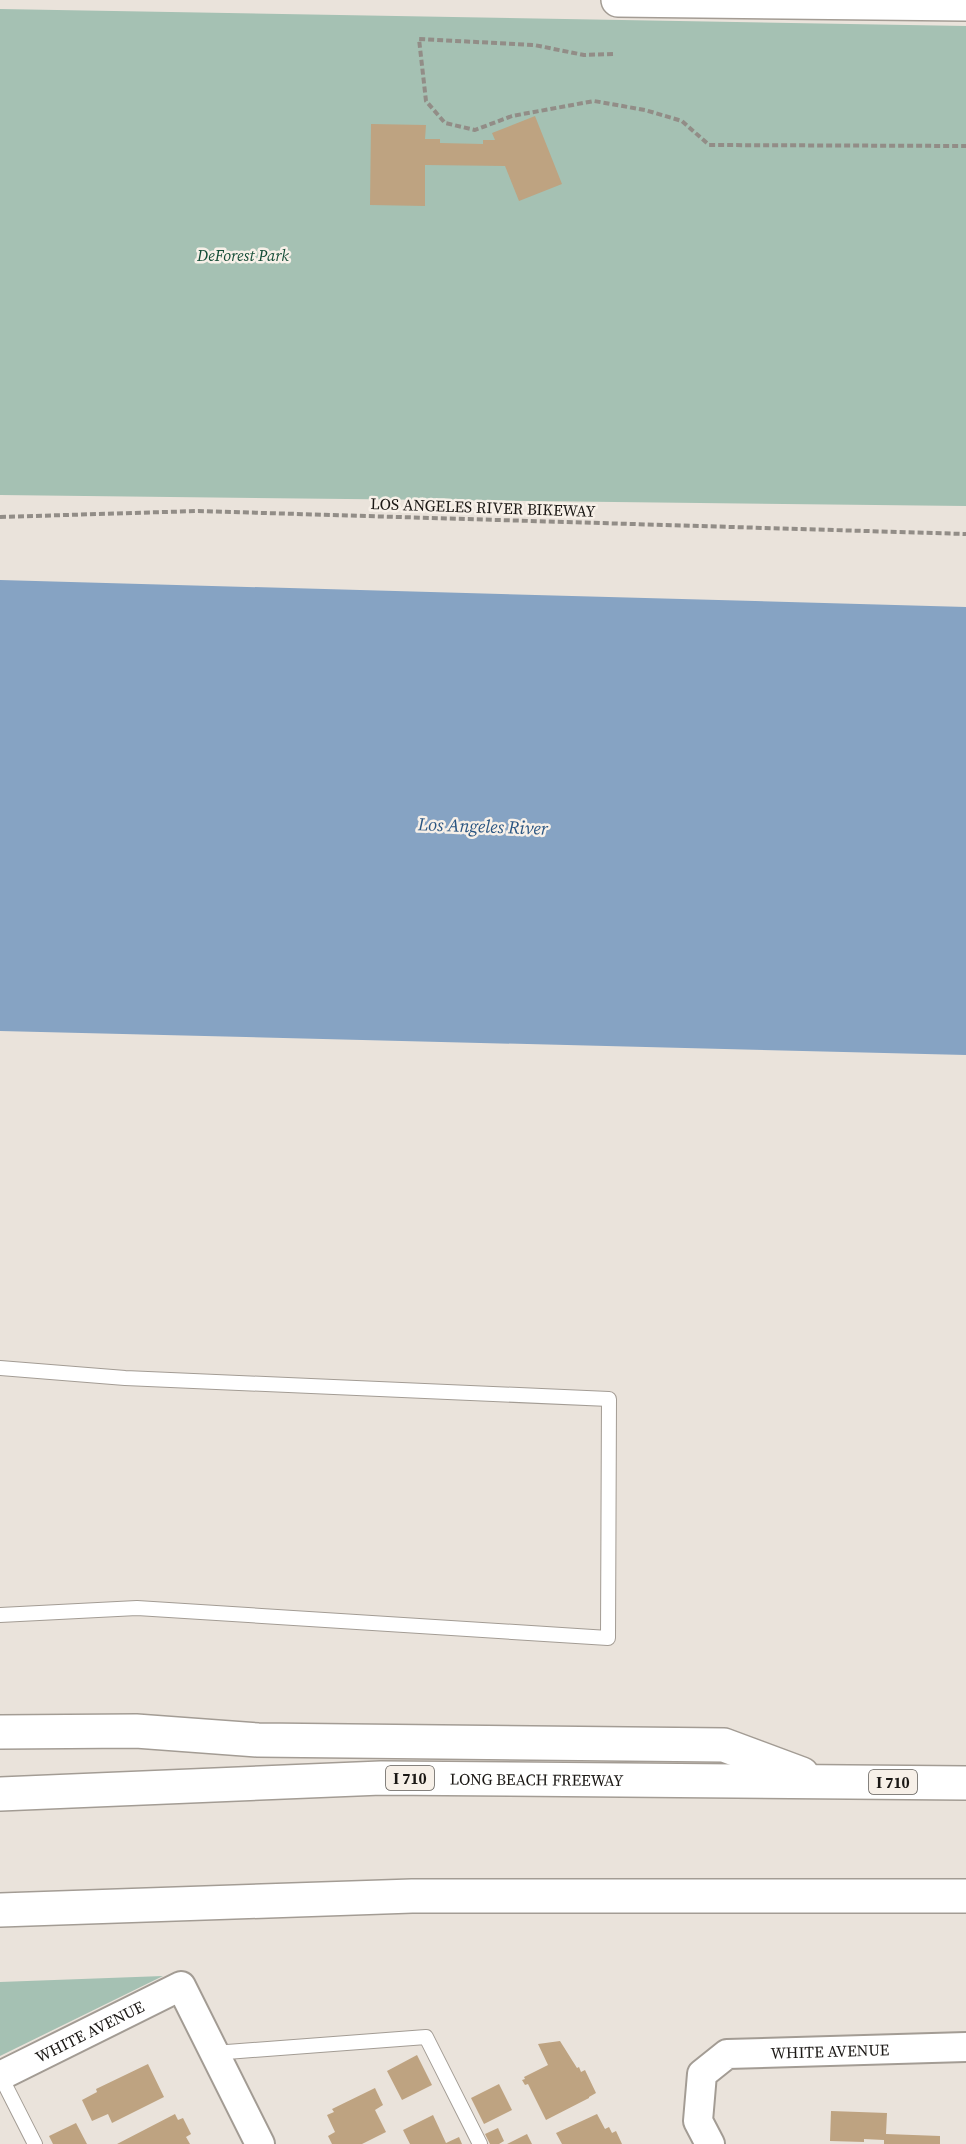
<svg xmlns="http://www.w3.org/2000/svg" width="966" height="2144" font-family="'Source Serif 4',serif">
  <rect width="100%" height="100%" fill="#eae3db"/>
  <!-- green -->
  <path fill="#a5c1b3" d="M0,9L966,26V506L0,495Z
    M163,1976L0,2056V1982Z"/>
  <!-- water -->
  <path fill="#86a3c3" d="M0,580L966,607V1055L0,1031Z"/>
  <!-- building -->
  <path fill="#bea381" d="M535,116L562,184L519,201L505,166L425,165V206L370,205L371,124L426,125L425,139H440V143L483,144V140H495L492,133Z
    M560,2041L577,2068L579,2067L581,2072L585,2070L596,2093L589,2097V2098L546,2120L528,2084L525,2085L522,2080L525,2079L524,2077L548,2065L538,2044Z
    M417,2055L432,2085L402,2100L387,2071Z
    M148,2064L164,2097L112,2123L108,2114L92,2121L82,2100L97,2092L96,2089Z
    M499,2084L512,2110L484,2124L471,2098Z
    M375,2088L383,2105L375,2110L386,2132L362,2144H332L328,2136L335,2132L327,2115L334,2112L332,2109Z
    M831,2111L887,2113L886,2134L940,2136V2144H884V2140L864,2139V2142L830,2141Z
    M175,2114L178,2120L183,2118L191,2134L186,2137L190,2144H117Z
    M597,2114L605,2129L609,2127L612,2133L616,2131L622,2144H562L556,2133Z
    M433,2115L446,2143L459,2137L462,2144H410L403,2130Z
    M76,2123L87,2144H53L49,2136Z
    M498,2128L504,2141L499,2144H490L485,2134Z
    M527,2134L532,2144H507Z"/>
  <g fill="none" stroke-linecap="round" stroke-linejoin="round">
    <defs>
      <path id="service" d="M0,1368L125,1378L609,1399L608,1638L137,1608L0,1615
        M214,2053L426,2037L480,2144
        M0,2075L35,2144"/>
      <g id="minor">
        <path id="s1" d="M0,2076L181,1986L260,2144"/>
        <path id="s2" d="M710,2144L698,2121L702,2074L727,2054L966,2047"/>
      </g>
      <path id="tertiary" d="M618,0L966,4"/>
      <g id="motorway">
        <path d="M0,1732L136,1731L258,1740L724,1745L802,1774"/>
        <path id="s3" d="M0,1794L381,1778L966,1783"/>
        <path d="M0,1910L412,1896H966"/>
      </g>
    </defs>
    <!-- service casing -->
    <use href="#service" stroke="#a39c94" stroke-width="16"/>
    <!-- minor casing -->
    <use href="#minor" stroke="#a39c94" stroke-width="32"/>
    <!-- tertiary casing -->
    <use href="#tertiary" stroke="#a39c94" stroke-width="36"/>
    <!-- motorway casing -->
    <use href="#motorway" stroke="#a39c94" stroke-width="36"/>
    <!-- path -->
    <path stroke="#928d87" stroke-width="4" stroke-dasharray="6 3" stroke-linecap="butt" d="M613,54L584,55L534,45L419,39L426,101L445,123L475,130L512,116L594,101L645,110L682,121L709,145L966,146
      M0,517L198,511L966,534"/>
    <!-- service -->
    <use href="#service" stroke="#fff" stroke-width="14"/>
    <!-- minor -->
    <use href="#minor" stroke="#fff" stroke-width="28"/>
    <!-- tertiary -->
    <use href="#tertiary" stroke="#fff" stroke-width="33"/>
    <!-- motorway -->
    <use href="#motorway" stroke="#fff" stroke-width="33"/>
  </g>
  <g text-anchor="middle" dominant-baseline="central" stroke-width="5" stroke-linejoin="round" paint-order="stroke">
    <!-- shield labels -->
    <g fill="#f7f0e8" stroke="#5d5954" stroke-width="1.5">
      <rect x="386" y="1766" width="48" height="24" rx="4.5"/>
      <rect x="869" y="1770" width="48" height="24" rx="4.5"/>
    </g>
    <g font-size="15" font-weight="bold" fill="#1b1815">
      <text x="410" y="1778">I 710</text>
      <text x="893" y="1782">I 710</text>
    </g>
    <!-- park labels -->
    <g font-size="16" font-style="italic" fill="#134c36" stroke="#f7f0e8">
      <text x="243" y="255">DeForest Park</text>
    </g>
    <!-- street labels -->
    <g font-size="16" fill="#1b1815" stroke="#f7f0e8">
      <text transform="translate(483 507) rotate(2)">LOS ANGELES RIVER BIKEWAY</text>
      <text stroke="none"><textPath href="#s3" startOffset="537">LONG BEACH FREEWAY</textPath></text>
      <text stroke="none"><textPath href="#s1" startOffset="100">WHITE AVENUE</textPath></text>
      <text stroke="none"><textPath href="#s2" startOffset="208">WHITE AVENUE</textPath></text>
    </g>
    <!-- water labels -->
    <g font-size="18" font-style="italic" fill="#2b5682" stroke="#f7f0e8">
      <text transform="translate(483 826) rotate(2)">Los Angeles River</text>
    </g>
  </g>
</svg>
